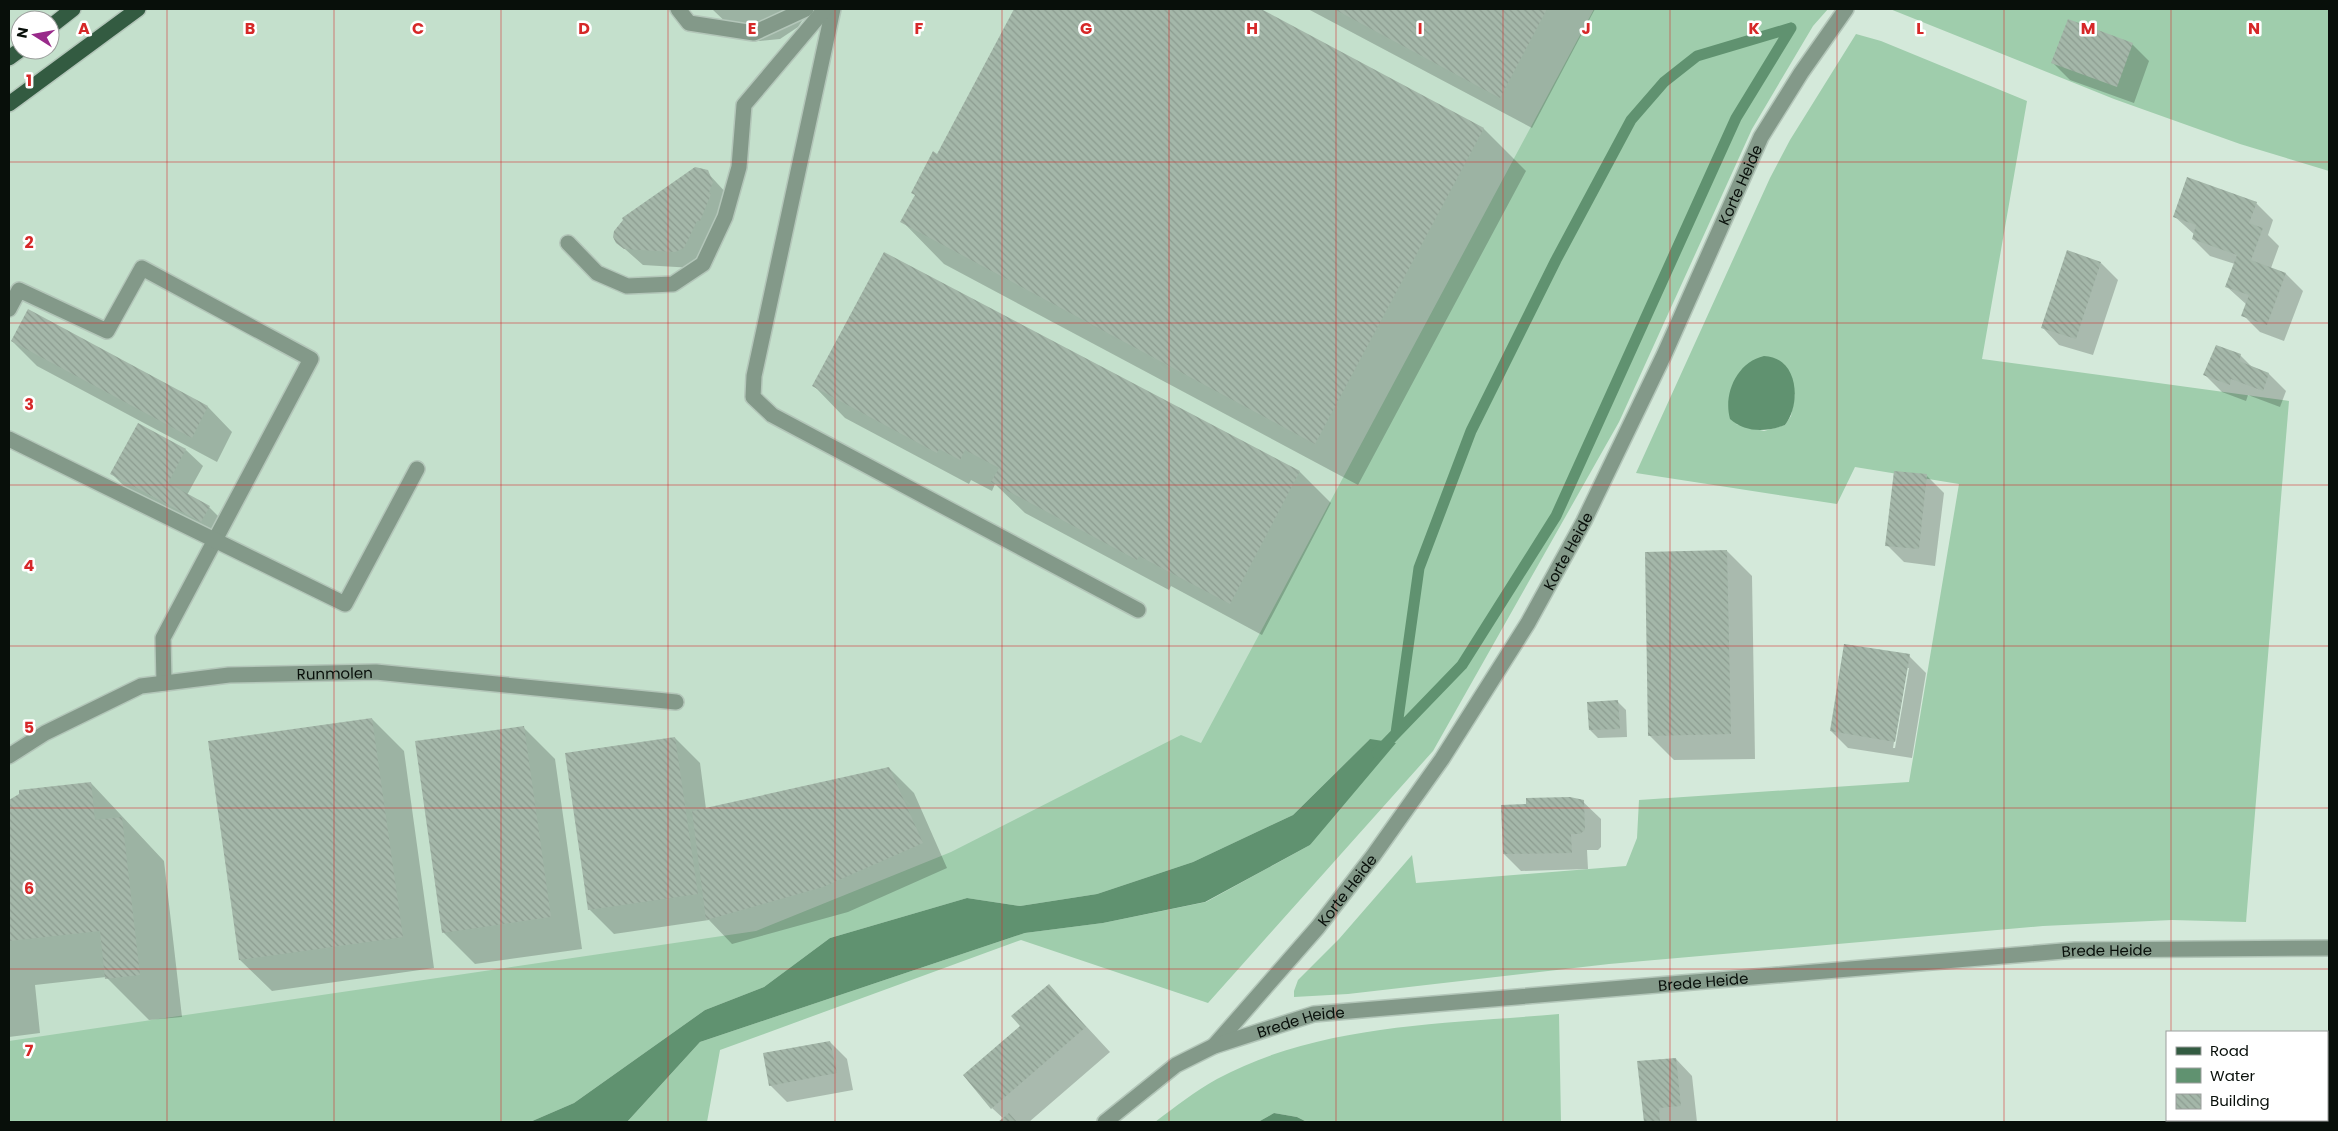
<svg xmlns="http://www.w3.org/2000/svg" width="2338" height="1131" font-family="Poppins,sans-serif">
  <defs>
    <pattern id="building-back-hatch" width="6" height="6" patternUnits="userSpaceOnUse" patternTransform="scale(1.25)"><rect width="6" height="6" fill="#a4b7a9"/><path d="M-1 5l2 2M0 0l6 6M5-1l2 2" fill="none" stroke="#8c9c90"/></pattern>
  </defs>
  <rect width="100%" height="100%" fill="#d4e9da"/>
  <!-- built -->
  <path fill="#c4e0cc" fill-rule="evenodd" d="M9,9H1621L1224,749L1068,873L9,1118ZM20,20H50V50H20Z"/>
  <!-- grass -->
  <path fill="#9fcdac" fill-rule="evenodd" d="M1594,9H1828L1813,26L1752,129L1619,422L1433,751L1208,1003L1021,940L720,1050L707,1122H627L700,1042L1025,933L1103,923L1206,902L1310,845L1370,739L1293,815L1193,862L1097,894L1020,906L967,898L830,938L764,987L705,1010L574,1103L530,1122H9V1041L756,931L951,852L1181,735L1201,743Z
    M1890,9H2329V171L2240,144L2114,99Z
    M1856,34L1881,41L2027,101L1982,359L2289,401L2246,922L2172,920L2043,926L1609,964L1348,994L1294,997V991L1298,980L1339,939L1412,855L1416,883L1626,866L1637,838L1639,800L1909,782L1959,484L1855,467L1837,504L1636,473L1770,178L1790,140ZM1795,394L1791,416L1785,425L1764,431L1736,424Z
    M1559,1014L1561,1122H1307L1297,1117L1274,1113L1258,1122H1155C1175,1107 1195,1091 1217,1079C1321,1023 1445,1024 1559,1014Z"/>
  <!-- water -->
  <path fill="#609270" d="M1764,356C1798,357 1802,403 1785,425C1766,432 1746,433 1730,419C1723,394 1737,362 1764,356Z
    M1370,739L1396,743L1310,845L1205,902L1103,923L1025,933L700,1042L627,1122H530L574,1103L705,1010L764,987L830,938L967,898L1020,906L1097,894L1193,862L1293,815Z
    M1274,1113L1297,1117L1307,1122H1258Z"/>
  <!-- shadow -->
  <path fill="#0003" fill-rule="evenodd" d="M712,9H810L798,27L780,39L760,41L750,39L733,29Z
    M1016,9H1259L1484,129L1526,171L1358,485L944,264L902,221Z
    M1308,9H1595L1532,128Z
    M2132,44L2149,61L2134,103L2070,80L2053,63Z
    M704,169L729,196L693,268L643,265L617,242Z
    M2256,203L2273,220L2268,235L2279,246L2271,268L2286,274L2303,291L2284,341L2260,332L2243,315L2247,305L2226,286L2235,264L2210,256L2193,239L2195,235L2174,216Z
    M884,254L1300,472L1331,503L1262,635L1171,586L1169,590L1025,513L995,484L992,491L971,480L969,484L845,418L814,386Z
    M2101,263L2118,280L2093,355L2059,345L2043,328Z
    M28,311L208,407L232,432L217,462L37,366L12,341Z
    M2240,355L2253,368L2269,374L2286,391L2280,407L2248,395L2246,401L2222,392L2205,375Z
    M186,450L203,466L187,495L209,507L226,524L218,538L129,491L112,474Z
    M1927,476L1944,493L1935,566L1904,562L1887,545Z
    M1727,551L1752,576L1755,759L1674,760L1649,735Z
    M1909,656L1926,673L1912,758L1848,748L1831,731ZM1906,668H1909L1895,748H1893Z
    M1617,701L1626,710L1627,737L1598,738L1590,730Z
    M372,719L404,751L434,968L272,991L240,960Z
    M523,727L555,759L582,949L475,964L443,932Z
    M675,738L700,763L706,809L889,768L914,793L947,868L848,912L732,944L709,920L614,934L589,909Z
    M91,783L164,861L182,1017L149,1020L106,977L35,985L40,1033L9,1037V803L21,795Z
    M1527,799H1580L1601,819V847L1598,850H1587L1588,869L1521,871L1504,854L1527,806Z
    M1049,986L1110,1052L1029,1122H1000L1004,1119L992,1108Z
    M830,1042L847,1059L853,1090L787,1102L770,1085Z
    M1676,1059L1692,1076L1697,1122H1645L1639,1062Z"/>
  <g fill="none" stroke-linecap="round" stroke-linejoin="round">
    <!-- stream -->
    <path stroke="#609270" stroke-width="11" d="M1396,733L1419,568L1471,431L1556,260L1631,120L1664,82L1697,56L1791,28
      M1377,753L1462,665L1556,516L1736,118L1791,28"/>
  </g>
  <!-- building -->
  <path fill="url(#building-back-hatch)" d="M1014,9H1261L1484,128L1315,444L900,222L915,195L911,193L933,151L937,154Z
    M1334,9H1547L1500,98Z
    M2068,19L2133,43L2117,87L2051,63Z
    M695,167L708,170L713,182L709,193L711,194L700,221H697L684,248L675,252L624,249L616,243L613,237L614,231L623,220L622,218Z
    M2187,177L2257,202L2249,223L2263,228L2251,260L2286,273L2267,325L2241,316L2249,295L2225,287L2237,255L2192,239L2196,225L2173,217Z
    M2067,250L2101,262L2076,339L2041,328Z
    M884,252L1300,471L1230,604L1139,556L1137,560L991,482L999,468L965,450L960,460L939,449L937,453L812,386Z
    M28,309L208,406L192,438L11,341Z
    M2216,345L2241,354L2239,361L2269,373L2263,391L2231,379L2230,385L2203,375Z
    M138,423L186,449L168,483L210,506L201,522L110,474Z
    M1894,471L1927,474L1919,549L1885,546Z
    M1727,550L1731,734L1648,736L1645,552Z
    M1844,644L1910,654L1895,742L1830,731Z
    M1618,700L1620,729L1589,730L1587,702Z
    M372,718L403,937L239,960L208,741Z
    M524,726L551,917L442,933L415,741Z
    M675,737L698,894L588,910L565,753Z
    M889,767L923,843L823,887L706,920L692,811Z
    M91,782L95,820L122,817L140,975L105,979L100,931L9,941V800L19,794V790Z
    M1570,797L1584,800L1585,830L1580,834H1571L1572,853L1503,854L1501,805L1526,804V798Z
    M1049,984L1086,1027L991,1109L963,1075L1020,1026L1011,1016Z
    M830,1041L837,1073L769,1086L763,1053Z
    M1676,1058L1681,1106L1659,1108L1660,1122H1644L1637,1061Z
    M1009,1113L1017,1122H998Z"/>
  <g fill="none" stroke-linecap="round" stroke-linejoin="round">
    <defs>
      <g id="minor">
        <path d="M678,9L689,23L754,33L806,9"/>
        <path d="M833,9L754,376L753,397L772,415L1138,610"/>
        <path d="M568,243L597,273L627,286L673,284L703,264L725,217L739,167L744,105L825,9"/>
        <path d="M9,309L19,290L107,331L142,268L311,359L163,638L164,683"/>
        <path d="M9,439L345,604L417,469"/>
        <path id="s1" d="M9,756L45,733L141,686L229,675L376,672L676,702"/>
        <path id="s2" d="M1214,1046L1318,927L1373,856L1442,759L1528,623L1584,521L1664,355L1761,137L1801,73L1846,9"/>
        <path id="s3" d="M1105,1122L1176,1065L1214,1046L1314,1014L2075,950L2329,948"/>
      </g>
      <path id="major" d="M50,27L73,9
        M9,58L20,50
        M9,104L138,9"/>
    </defs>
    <!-- minor casing -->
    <use href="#minor" stroke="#b3c6b9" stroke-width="18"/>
    <!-- major casing -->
    <use href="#major" stroke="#b3c6b9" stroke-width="18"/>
    <!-- minor -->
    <use href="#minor" stroke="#839989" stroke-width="15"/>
    <!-- major -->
    <use href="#major" stroke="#335b41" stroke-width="15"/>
  </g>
  <!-- grid -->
  <path fill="none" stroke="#d62828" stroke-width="1" stroke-opacity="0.55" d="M167,9V1122M334,9V1122M501,9V1122M668,9V1122M835,9V1122M1002,9V1122M1169,9V1122M1336,9V1122M1503,9V1122M1670,9V1122M1837,9V1122M2004,9V1122M2171,9V1032M9,162H2329M9,323H2329M9,485H2329M9,646H2329M9,808H2329M9,969H2329M2171,1120V1122"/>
  <g text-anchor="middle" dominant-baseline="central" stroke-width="5" stroke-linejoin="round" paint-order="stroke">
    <!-- street labels -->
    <g font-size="15" fill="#080f0a" stroke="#fff">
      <text stroke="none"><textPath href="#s2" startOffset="1015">Korte Heide</textPath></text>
      <text stroke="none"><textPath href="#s2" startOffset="610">Korte Heide</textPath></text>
      <text stroke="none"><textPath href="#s1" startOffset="344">Runmolen</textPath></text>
      <text stroke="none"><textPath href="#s2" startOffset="205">Korte Heide</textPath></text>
      <text stroke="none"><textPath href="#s3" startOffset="1034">Brede Heide</textPath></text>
      <text stroke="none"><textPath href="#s3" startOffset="629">Brede Heide</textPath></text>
      <text stroke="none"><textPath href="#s3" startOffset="224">Brede Heide</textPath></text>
    </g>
  </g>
  <g font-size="16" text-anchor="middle" font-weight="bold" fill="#d62828" stroke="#fff" stroke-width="5" stroke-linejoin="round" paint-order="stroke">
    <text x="84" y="34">A</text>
    <text x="250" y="34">B</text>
    <text x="418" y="34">C</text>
    <text x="584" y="34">D</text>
    <text x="752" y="34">E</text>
    <text x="919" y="34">F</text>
    <text x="1086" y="34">G</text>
    <text x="1252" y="34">H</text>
    <text x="1420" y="34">I</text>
    <text x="1586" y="34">J</text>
    <text x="1754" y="34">K</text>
    <text x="1920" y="34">L</text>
    <text x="2088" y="34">M</text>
    <text x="2254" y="34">N</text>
    <text x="29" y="86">1</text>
    <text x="29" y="248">2</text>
    <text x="29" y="410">3</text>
    <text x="29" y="571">4</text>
    <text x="29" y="733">5</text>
    <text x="29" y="894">6</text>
    <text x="29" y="1056">7</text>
  </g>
  <!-- border -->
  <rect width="2338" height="1131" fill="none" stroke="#080f0a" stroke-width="20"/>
  <!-- legend -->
  <rect x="2166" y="1031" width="162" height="90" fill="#ffffff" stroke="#9c9f9d"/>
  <rect x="2176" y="1047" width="25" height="8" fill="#335b41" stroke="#9c9f9d"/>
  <text x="2210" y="1056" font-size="15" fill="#080f0a">Road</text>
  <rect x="2176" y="1068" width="25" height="15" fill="#609270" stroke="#9c9f9d"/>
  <text x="2210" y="1081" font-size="15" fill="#080f0a">Water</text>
  <rect x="2176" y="1094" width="25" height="15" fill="url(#building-back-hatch)" stroke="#9c9f9d"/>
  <text x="2210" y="1106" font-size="15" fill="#080f0a">Building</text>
  <!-- north arrow -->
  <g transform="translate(35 35) rotate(281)"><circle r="24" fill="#ffffff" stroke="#9c9f9d"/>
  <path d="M0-4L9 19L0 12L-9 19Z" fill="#992a8a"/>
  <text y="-8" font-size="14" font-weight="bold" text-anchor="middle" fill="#080f0a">N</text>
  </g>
</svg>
